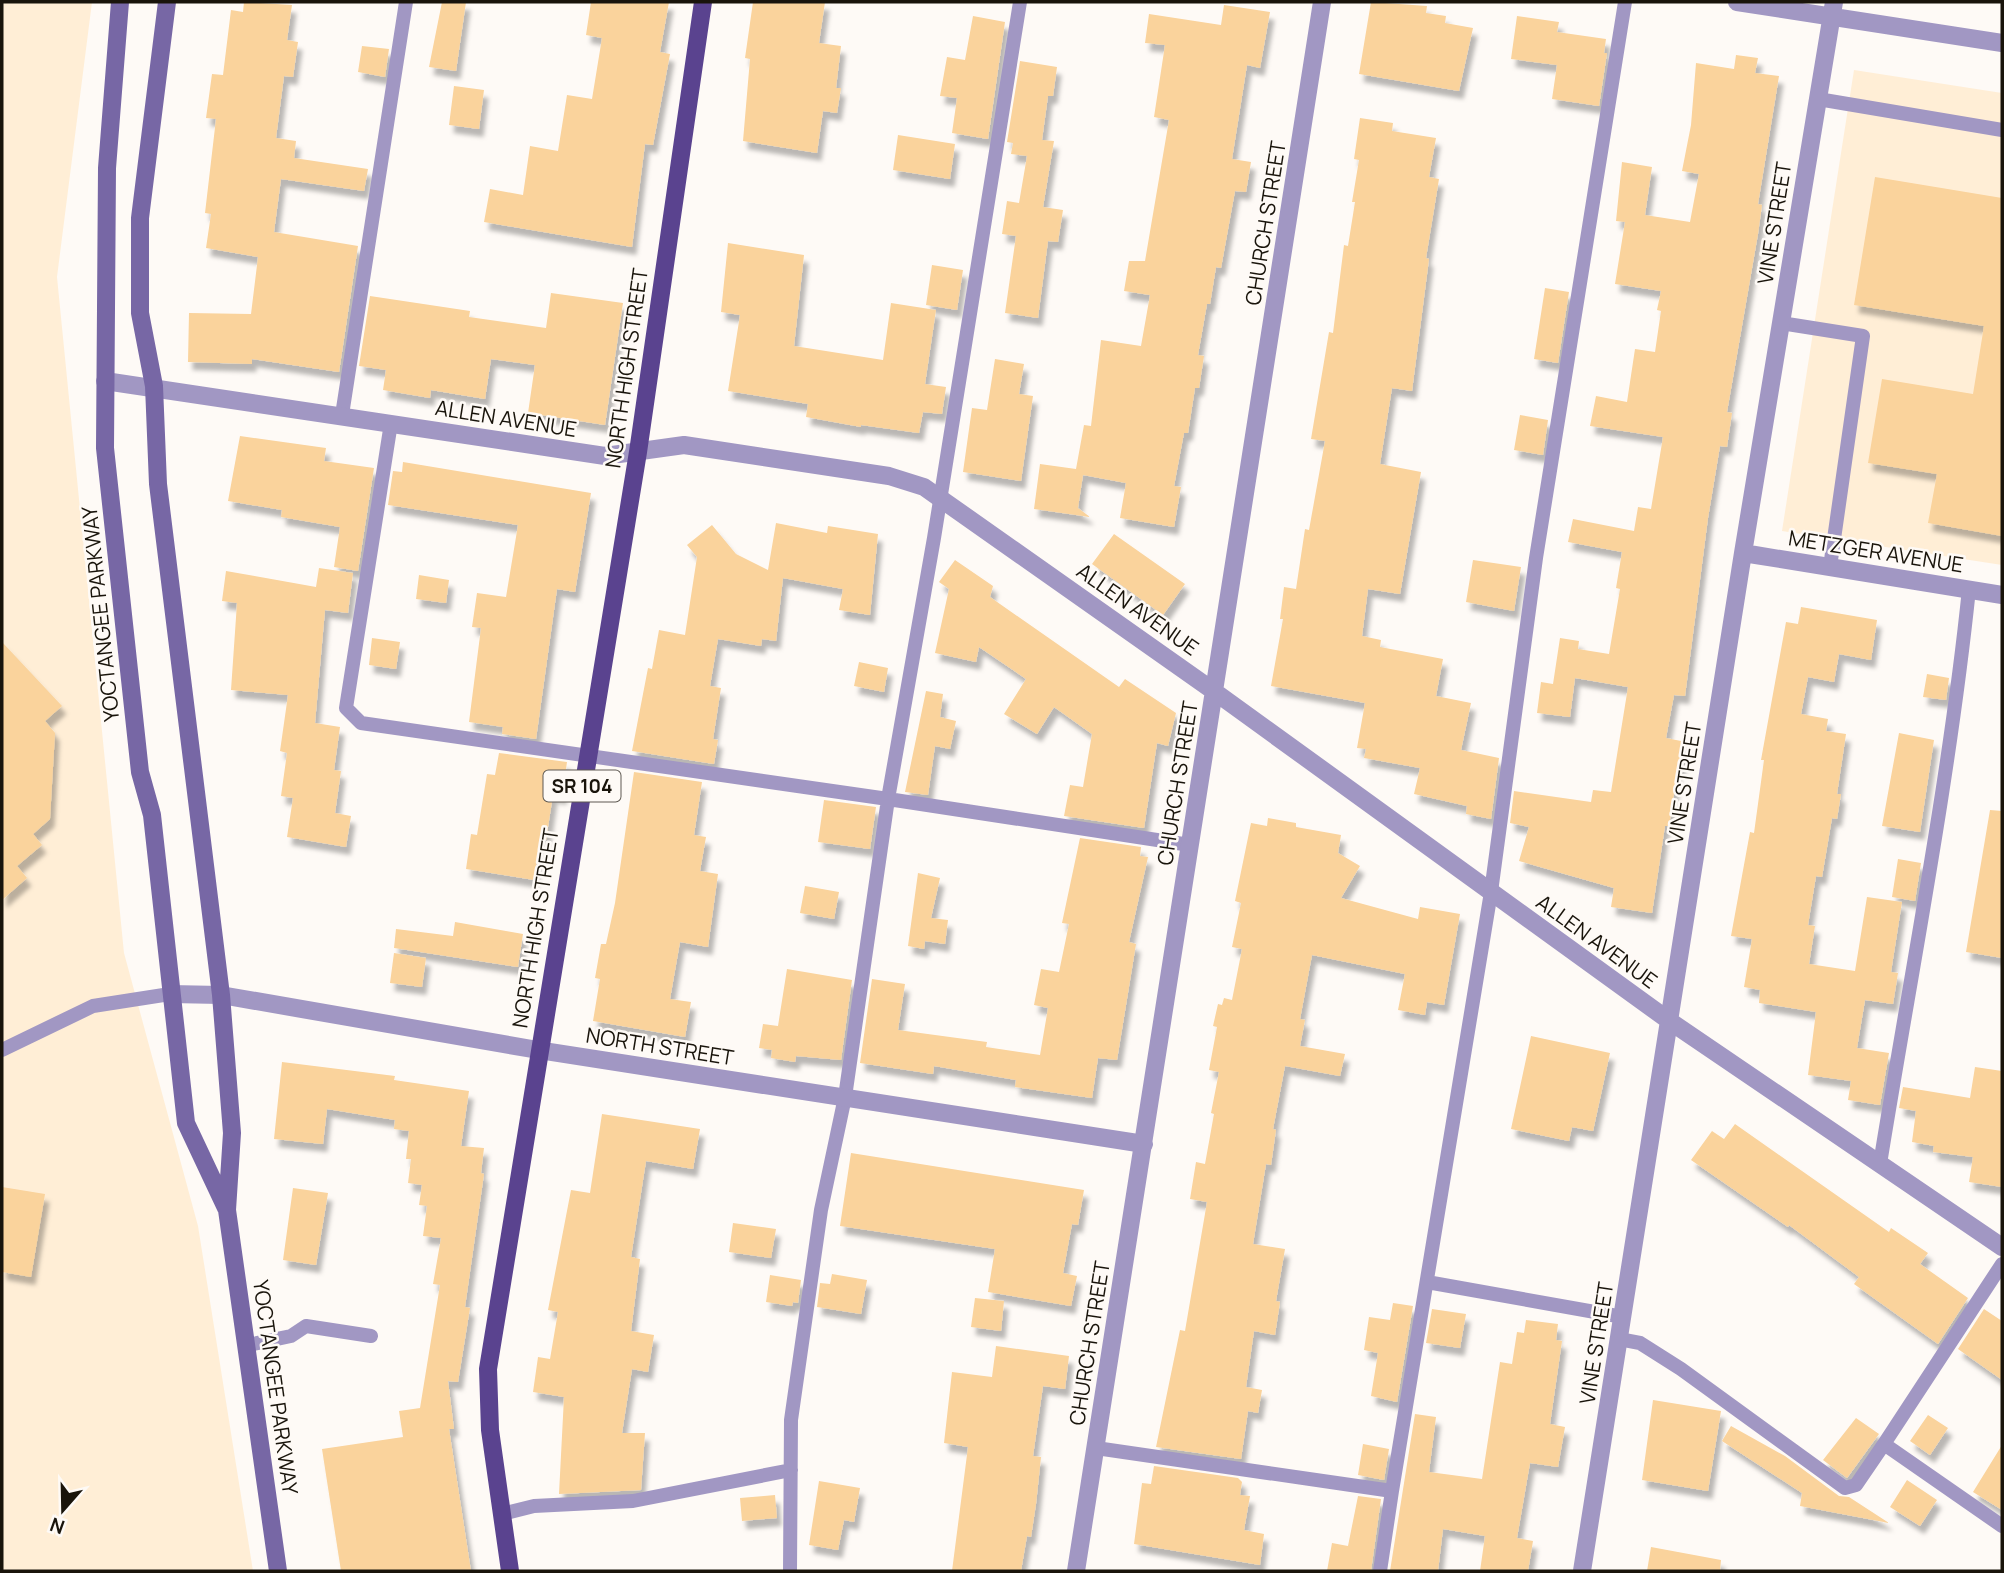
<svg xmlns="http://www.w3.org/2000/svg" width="2004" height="1573" font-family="Manrope,sans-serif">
  <defs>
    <filter id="shadow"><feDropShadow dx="4.5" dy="8" stdDeviation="2" flood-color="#0004"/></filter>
  </defs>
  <rect width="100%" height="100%" fill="#fefaf6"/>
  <!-- built -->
  <path fill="#ffeed6" d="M2,2H92L57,277L124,953L198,1226L253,1571H2Z
    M1854,70L2002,93V565L1782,531Z"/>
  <!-- building -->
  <path fill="#fad39c" filter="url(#shadow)" d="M244,2L292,5L287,40L298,42L293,77L284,76L276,138L296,141L294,158L368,169L364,191L281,179L274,232L358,246L339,372L252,359V364L188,362L189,313L251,314L258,257L206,248L211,214L205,213L216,119L206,118L212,74L223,75L231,10L243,12Z
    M442,2H466L456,71L429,67Z
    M591,2H669L660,52L670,54L653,145L645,144L632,247L484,222L490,189L523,195L530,146L558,151L567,95L592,99L602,38L586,35Z
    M753,2H825L819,43L841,46L836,88H841L837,113L823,111L817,153L743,141L750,59L745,58Z
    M1371,2L1427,6L1426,13L1446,16L1445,23L1473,28L1459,91L1359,74Z
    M1224,5L1270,12L1260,68L1247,65L1232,159L1251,162L1246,192L1235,191L1221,268L1216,267L1210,304H1207L1198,355L1204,356L1199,388H1195L1188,433H1184L1174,486L1181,487L1174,527L1120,518L1126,483L1083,475L1078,508L1090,517L1034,509L1040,464L1076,469L1084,425L1091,426L1101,340L1141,346L1150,295L1124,291L1129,261H1145L1169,120L1154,117L1165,45L1145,43L1149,14L1221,25Z
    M973,16L1005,22L988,139L952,133L957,98L940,96L947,57L965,60Z
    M1517,16L1559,22L1557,32L1606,39L1604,53H1607L1599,106L1552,99L1557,65L1511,59Z
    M362,46L389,49L385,77L358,72Z
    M1736,55L1758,58L1755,73L1779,76L1758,204L1762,205L1758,234L1727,412L1732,413L1727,447L1720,446L1708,518L1685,696L1674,695L1666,738L1686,742L1681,768L1678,767L1669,826H1665L1652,913L1611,907L1614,888L1519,861L1529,827L1510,823L1514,791L1591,802L1593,790L1611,792L1628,687L1575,678L1570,717L1537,713L1541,682L1553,684L1560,638L1579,641L1578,649L1609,654L1620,589L1616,588L1622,552L1568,542L1573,519L1634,531L1638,507L1651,509L1663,437L1590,426L1596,396L1627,402L1635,349L1655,352L1661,311L1657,310L1661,291L1615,284L1625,222L1616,221L1622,162L1652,167L1645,215L1690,222L1699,174L1682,171L1691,125L1696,63L1734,69Z
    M1020,61L1057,67L1053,96H1048L1042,140L1054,141L1043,207L1063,210L1058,242L1048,241L1038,318L1005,313L1016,236L1002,234L1007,201L1019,203L1027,156L1011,154L1013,143L1007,142Z
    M454,86L484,90L479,129L449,125Z
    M1360,118L1393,123L1392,131L1436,138L1429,177L1439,179L1426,258L1429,259L1412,391L1392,388L1380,464L1421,472L1400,594L1368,589L1362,636L1381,640L1380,647L1443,659L1436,696L1471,703L1461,750L1499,758L1491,819L1466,814L1467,806L1414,794L1420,768L1364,758L1366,749L1357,748L1365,703L1271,686L1283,619H1280L1284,587L1296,589L1305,529L1309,530L1325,441L1311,439L1329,332L1333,333L1344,245L1348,246L1355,202H1352L1359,160L1354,159Z
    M898,135L955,144L950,179L893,170Z
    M1875,177L2002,198V536L1928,523L1937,474L1868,463L1882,379L1973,394L1984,326L1854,305Z
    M728,243L804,255L794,346L883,360L891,303L936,310L925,384L946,387L942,414L923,412L919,433L861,425V427L806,417L808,404L728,391L740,315L721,312Z
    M932,265L963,270L957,310L926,305Z
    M1545,288L1569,292L1558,363L1534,359Z
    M551,293L623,303L605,425L528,413L535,365L491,359L485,399L431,390L430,398L383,390L386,370L359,366L370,296L470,311L469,317L546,328Z
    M995,359L1024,364L1019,394L1033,396L1021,481L963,472L972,408L987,410Z
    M1520,415L1548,420L1543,455L1514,450Z
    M240,436L326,448L324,461L374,468L358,571L334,567L340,527L281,517L282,510L228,501Z
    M403,462L591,493L575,592L557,589L536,739L502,734L503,727L469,722L481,628L472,627L477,593L506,597L518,525L388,505L393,471L402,472Z
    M776,523L827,533L828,526L878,534L870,615L839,610L843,589L783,578L776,641L762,639L761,646L718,639L710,686L721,688L713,739L718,740L714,764L632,751L648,668L652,669L659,630L685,635L697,557L687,545L712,525L736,554L768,570Z
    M1114,534L1185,584L1163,615L1092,564Z
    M955,560L993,586L990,597L1119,687L1125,679L1176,713L1168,746L1157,743L1144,828L1064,816L1070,785L1083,787L1092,734L1054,707L1037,734L1004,714L1026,679L979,647L976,662L935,653L949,589L939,582Z
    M1473,560L1521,567L1514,611L1466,602Z
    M319,568L353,573L348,613L325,610L315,723L340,727L334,770L341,771L335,813L351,816L346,847L287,837L293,798L281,796L287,753L280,751L288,695L231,690L237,603L222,601L226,571L316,587Z
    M419,575L449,580L446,603L416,599Z
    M1801,607L1877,620L1871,660L1839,654L1834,682L1808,677L1801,714L1828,719L1826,731L1846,734L1837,794H1841L1837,819L1832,818L1822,877L1816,876L1808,925L1815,926L1809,964L1855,971L1867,897L1902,902L1891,972L1898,973L1893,1004L1865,1000L1857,1048L1889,1053L1880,1105L1848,1100L1851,1081L1808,1075L1816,1012L1759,1003L1760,990L1744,987L1752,939L1731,936L1750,832L1754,833L1764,760H1761L1786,622L1798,624Z
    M372,638L400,642L396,669L369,665Z
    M2,642L62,706L45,721L55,733L50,819L33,834L42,845L17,866L27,878L2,900Z
    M859,662L888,668L884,692L854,686Z
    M1927,674L1949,678L1946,700L1923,697Z
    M926,691L943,694L940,717L956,721L950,749L935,746L928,795L905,792Z
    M1899,733L1934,740L1920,832L1882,826Z
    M499,753L567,762L562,797L553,795L546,840L540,839L534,880L466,869L471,834L477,835L487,774L495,775Z
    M634,772L702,782L694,835L706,837L700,871L718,874L708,947L680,942L670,999L691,1002L685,1037L593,1021L600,979L595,978L601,944H606L615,903Z
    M824,800L876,807L870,849L818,842Z
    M1990,810L2002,811V958L1966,952Z
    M1268,818L1296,823V827L1341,835L1338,853L1360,866L1341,898L1418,919L1420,907L1460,914L1444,1005L1427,1002L1425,1015L1398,1010L1405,974L1312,955L1300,1019L1305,1020L1300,1046L1345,1054L1340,1076L1285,1066L1273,1129L1276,1130L1271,1165L1266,1164L1253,1244L1285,1249L1276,1301L1280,1302L1275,1335L1254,1331L1246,1387L1262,1390L1258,1413L1248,1411L1241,1459L1156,1447L1180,1330L1185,1331L1207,1202L1190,1199L1196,1162L1205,1164L1214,1114L1211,1113L1219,1072L1209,1070L1217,1027L1213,1026L1218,1004L1222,1005L1224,998L1232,1000L1242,949L1232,947L1241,903L1235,901L1251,823L1267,826Z
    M1080,838L1141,847L1140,856L1148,857L1129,942L1136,944L1117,1060L1098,1058L1092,1098L1015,1087L1016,1080L934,1066L933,1074L860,1063L872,979L905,984L898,1030L987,1042L986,1047L1040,1055L1048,1008L1034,1005L1041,969L1059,972L1069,924L1062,923Z
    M1898,859L1921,863L1915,901L1892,897Z
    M918,873L940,878L931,918L948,920L945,944L925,941L924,949L908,946Z
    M805,886L839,892L834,919L800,913Z
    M455,922L523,934L518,967L394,948L396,929L453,936Z
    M394,953L426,958L422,987L390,983Z
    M787,969L852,980L841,1060L796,1056L795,1062L771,1058L772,1050L759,1048L763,1024L778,1026Z
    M1531,1036L1610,1053L1593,1131L1572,1127L1569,1141L1511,1129Z
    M282,1062L395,1076L394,1080L469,1091L461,1146L484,1148L481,1173L484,1174L465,1307L470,1308L458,1382L448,1381L454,1429H449L471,1571H341L322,1449L403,1437L399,1411L420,1408L440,1285L433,1284L441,1238L423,1236L427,1206L419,1205L422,1185L408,1183L411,1159H406L409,1131L394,1129L395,1120L327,1109L323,1144L274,1139Z
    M1975,1067L2002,1071V1187L1969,1182L1973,1157L1933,1152L1934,1146L1912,1142L1916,1111L1899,1108L1903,1087L1970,1098Z
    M602,1114L700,1129L693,1169L646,1161L631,1257L640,1259L631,1331L654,1335L648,1372L632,1369L622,1433H645L641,1490L559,1494L564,1397L533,1392L538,1357L550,1359L558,1312L548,1310L571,1190L590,1193Z
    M1735,1124L1889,1232L1891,1228L1928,1253L1920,1264L1968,1298L1938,1344L1854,1284L1859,1277L1789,1225L1788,1227L1691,1160L1712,1131L1724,1139Z
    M851,1153L1084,1190L1078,1225L1072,1224L1063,1273L1077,1276L1071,1306L988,1292L995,1249L840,1226Z
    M2,1187L45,1194L31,1277L2,1272Z
    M293,1188L328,1193L316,1265L283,1260Z
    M733,1223L776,1229L771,1258L729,1252Z
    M832,1274L867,1280L861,1314L817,1307L820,1283L830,1284Z
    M770,1275L801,1280L798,1303L793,1302L792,1306L766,1302Z
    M975,1298L1004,1301L1001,1331L971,1327Z
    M1393,1303L1413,1306L1397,1402L1371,1396L1378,1353L1364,1350L1369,1317L1390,1320Z
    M1432,1309L1466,1314L1460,1348L1426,1343Z
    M1984,1309L2002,1321V1380L1958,1349Z
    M1526,1320L1558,1324L1556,1340L1562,1341L1550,1424L1565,1427L1558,1467L1530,1463L1517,1538L1533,1541L1528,1571H1480L1485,1536L1443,1529L1438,1571H1390L1415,1414L1436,1417L1429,1472L1482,1479L1500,1362L1512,1364L1517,1332L1524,1333Z
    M996,1346L1069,1356L1065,1389L1043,1386L1033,1456L1041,1457L1036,1504L1031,1537L1027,1536L1021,1571H952L968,1447L944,1443L952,1372L992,1377Z
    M1653,1400L1721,1411L1708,1491L1642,1480Z
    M1928,1415L1948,1428L1930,1455L1910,1441Z
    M1856,1418L1879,1434L1847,1478L1823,1460Z
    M1731,1426L1785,1456L1839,1496L1849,1497L1889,1523L1800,1506L1802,1493L1722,1441Z
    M1363,1444L1389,1449L1384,1480L1358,1475Z
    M2002,1445V1510L1973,1492Z
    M1154,1466L1238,1478L1242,1482L1240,1495L1250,1496L1244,1530L1264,1534L1260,1565L1134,1544L1142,1483L1151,1484Z
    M1907,1480L1937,1500L1920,1526L1890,1507Z
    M819,1481L860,1488L854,1522L844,1520L838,1550L809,1545Z
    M775,1495L777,1518L742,1521L740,1498Z
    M1358,1496L1381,1499L1371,1571H1327L1332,1543L1348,1546Z
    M1651,1547L1721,1560L1720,1571H1647Z"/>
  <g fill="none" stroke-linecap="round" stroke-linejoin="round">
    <!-- lane -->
    <path stroke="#a197c3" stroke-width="14" d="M1818,99L2002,130
      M1781,323L1863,336L1830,567
      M342,415L406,2
      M391,423L346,708L361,723L888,799L934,538L1020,2
      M2,1050L93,1006L170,994
      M1880,1164C1911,972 1949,782 1969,589
      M2002,1264L1884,1444L2002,1526
      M1427,1282L1623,1317
      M1619,1339L1640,1343L1681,1369L1845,1488L1856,1485L1884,1444
      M248,1345L291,1336L306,1326L371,1336
      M1096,1448L1392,1491L1491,892L1536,558L1625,2
      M502,1514L534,1506L633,1501L791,1470
      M790,1571L791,1420L821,1210L845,1097L888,799L1190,845
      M1380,1571L1392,1491"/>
    <!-- street -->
    <path stroke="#a197c3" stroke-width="18" d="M1737,2L2002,43
      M105,381L605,456L684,445L889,476L924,487L1215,692L1671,1022L2002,1247
      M1743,553L2002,595
      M170,994L221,995L538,1050L1144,1144
      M1076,1571L1322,2
      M1582,1571L1743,553L1834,2"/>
    <!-- secondary -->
    <path stroke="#7767a5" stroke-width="18" d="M120,2L107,168L105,448L140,772L152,815L186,1123L226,1208
      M167,2L140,218V313L154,386L158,484L221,995L232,1133L227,1210L278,1571"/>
    <!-- primary -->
    <path stroke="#5a438f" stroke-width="18" d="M510,1571L490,1430L488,1369L638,452L703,2"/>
  </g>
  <g text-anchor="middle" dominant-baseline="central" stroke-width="5" stroke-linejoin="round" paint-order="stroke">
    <!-- shield labels -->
    <rect fill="#fefaf6" stroke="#5e5952" stroke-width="2" x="543.5" y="770.5" width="77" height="31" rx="5"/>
    <g font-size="19" font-weight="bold" fill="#19140b">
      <text x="582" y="786">SR 104</text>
    </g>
    <!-- street labels -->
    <g font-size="21" fill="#19140b" stroke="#fefaf6">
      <text transform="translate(1265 223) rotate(-81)">CHURCH STREET</text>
      <text transform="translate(1774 223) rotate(-81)">VINE STREET</text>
      <text transform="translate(626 368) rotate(-82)">NORTH HIGH STREET</text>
      <text transform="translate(506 418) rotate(9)">ALLEN AVENUE</text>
      <text transform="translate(1876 551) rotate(9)">METZGER AVENUE</text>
      <text transform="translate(1138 609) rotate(35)">ALLEN AVENUE</text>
      <text transform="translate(100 614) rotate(-96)">YOCTANGEE PARKWAY</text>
      <text transform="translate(1177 783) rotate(-81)">CHURCH STREET</text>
      <text transform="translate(1684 783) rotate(-81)">VINE STREET</text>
      <text transform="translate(535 928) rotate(-81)">NORTH HIGH STREET</text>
      <text transform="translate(1597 941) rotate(36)">ALLEN AVENUE</text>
      <text transform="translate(660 1046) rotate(9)">NORTH STREET</text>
      <text transform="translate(1089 1343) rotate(-81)">CHURCH STREET</text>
      <text transform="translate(1596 1343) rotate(-81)">VINE STREET</text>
      <text transform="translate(276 1387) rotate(82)">YOCTANGEE PARKWAY</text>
    </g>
  </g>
  <!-- border -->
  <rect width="2004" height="1573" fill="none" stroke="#19140b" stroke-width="7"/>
  <!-- north arrow -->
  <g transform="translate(63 1510) rotate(200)" stroke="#fefaf6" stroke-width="5" paint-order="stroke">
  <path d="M0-5L12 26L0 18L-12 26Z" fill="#19140b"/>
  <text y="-10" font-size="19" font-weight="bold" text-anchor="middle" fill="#19140b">N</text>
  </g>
</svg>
